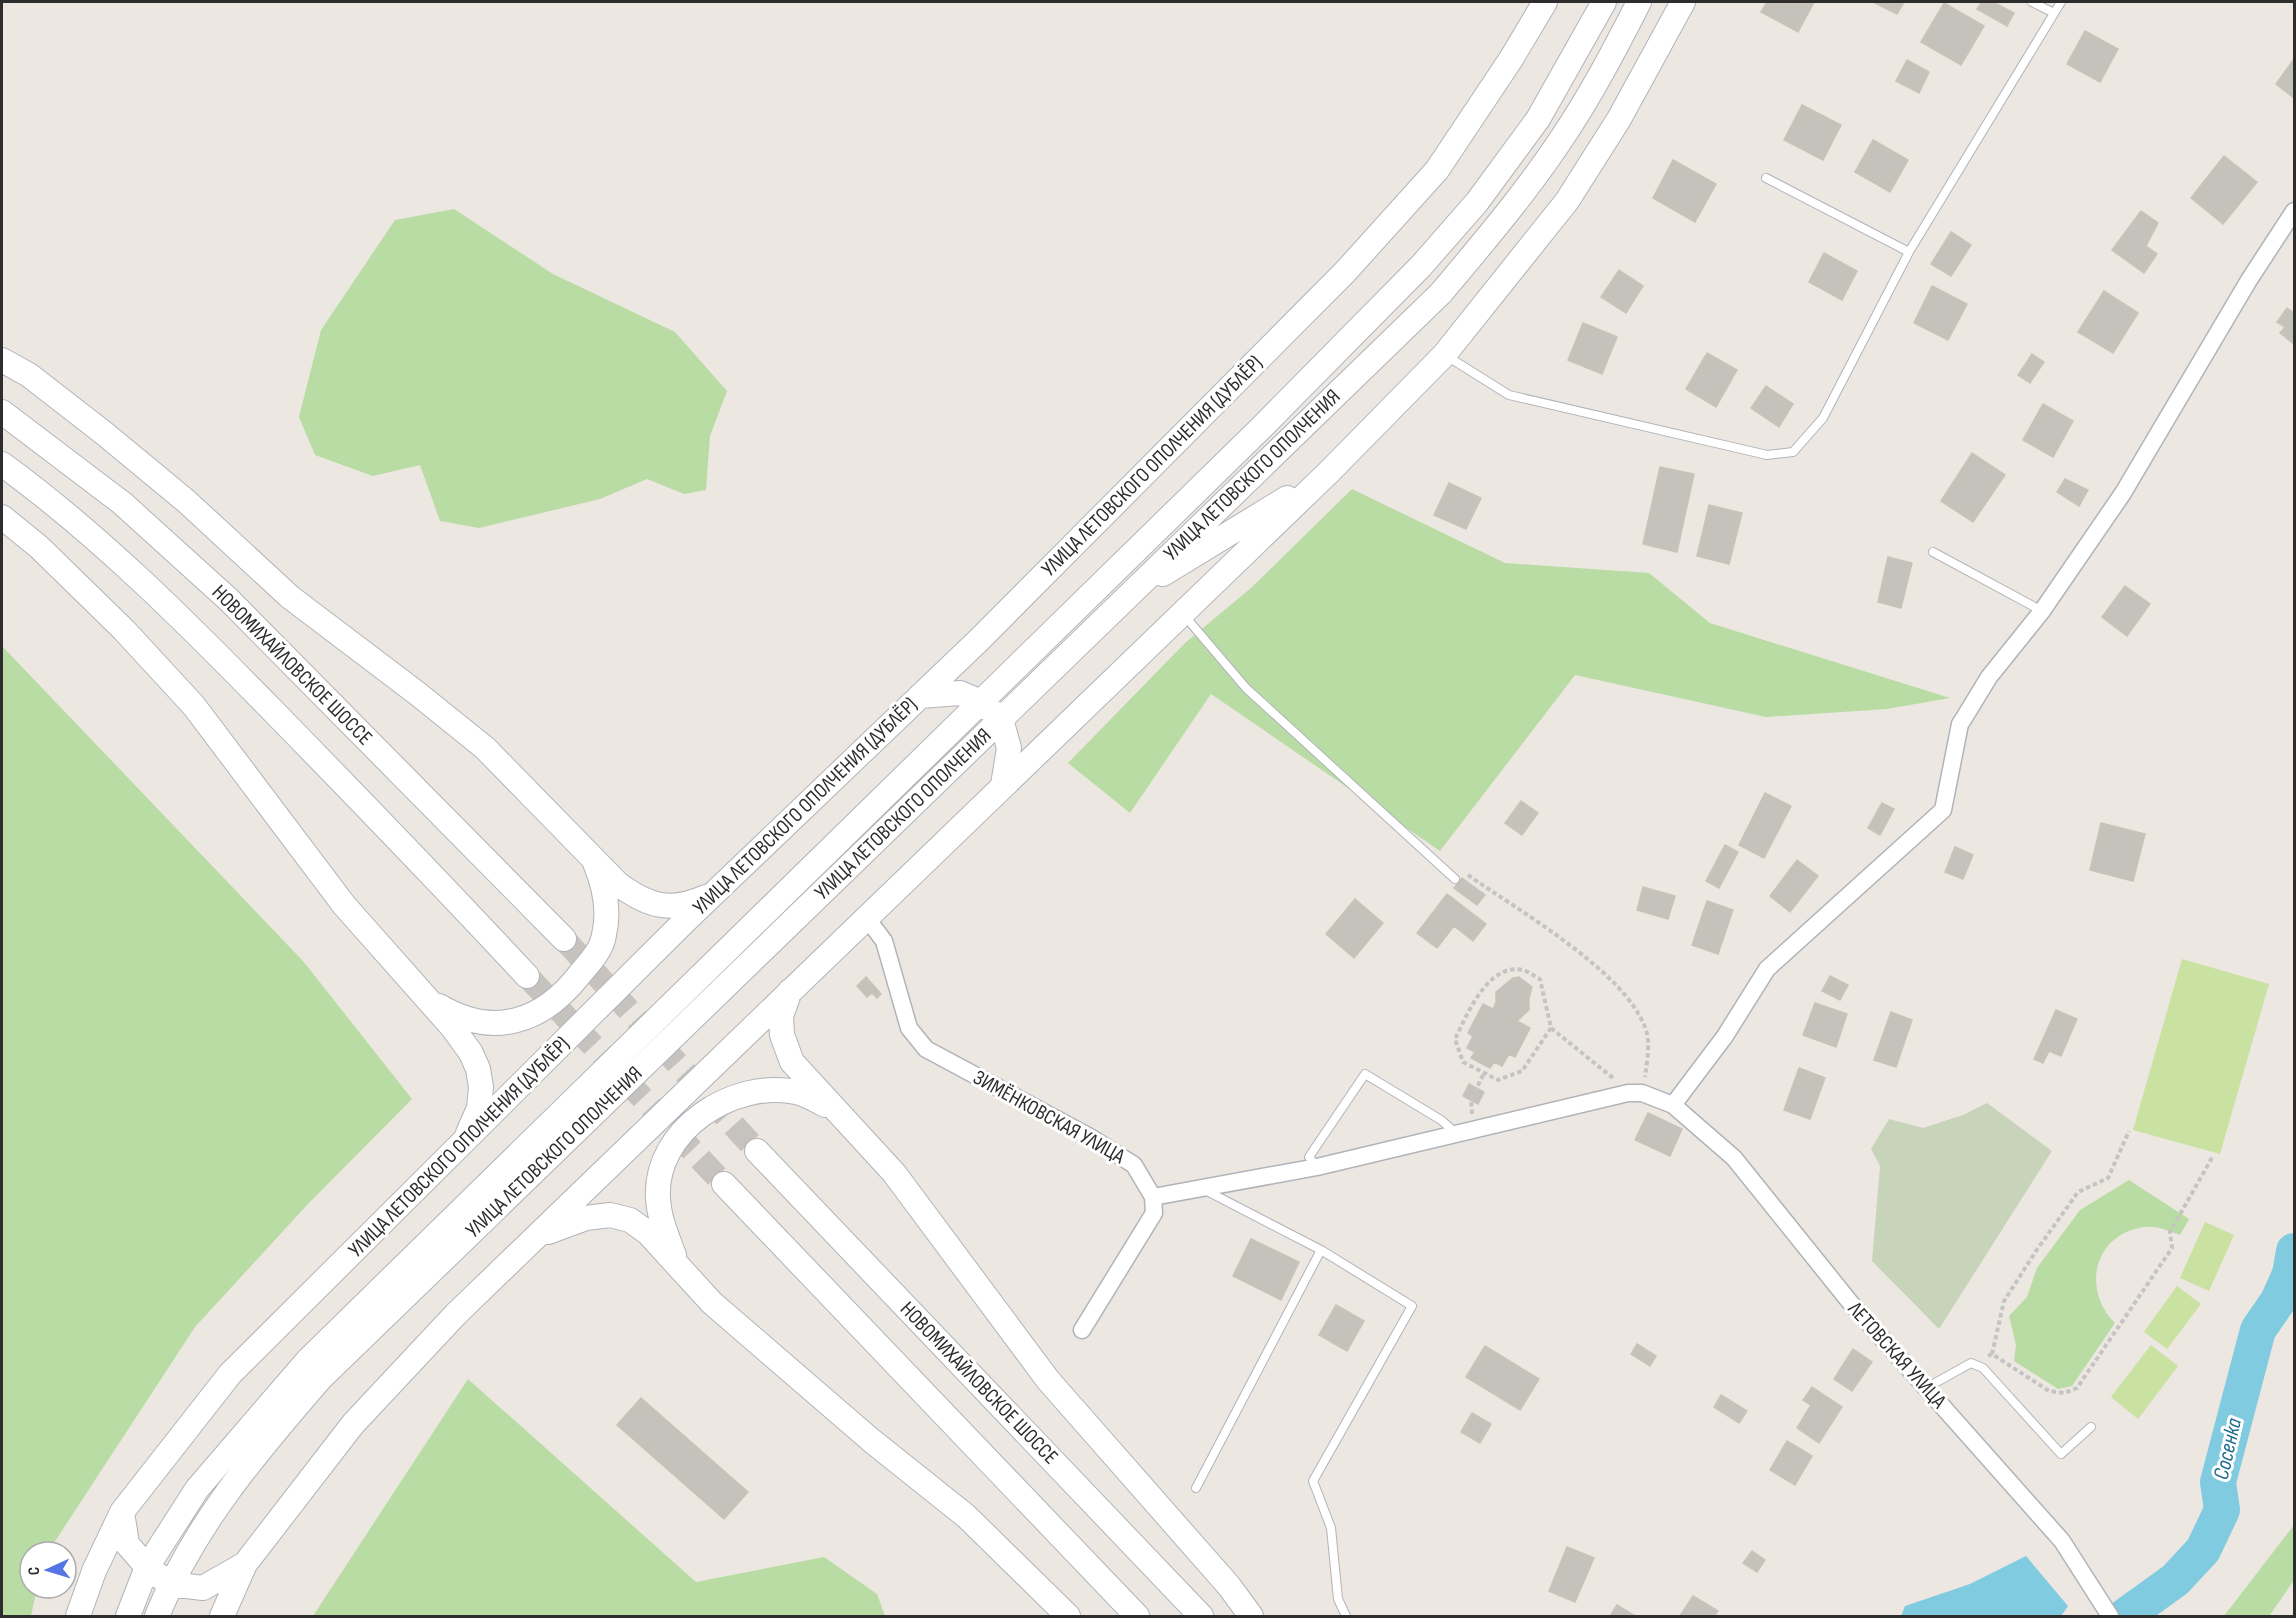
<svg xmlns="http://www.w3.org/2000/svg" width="2296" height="1618" font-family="'Sofia Sans Condensed',sans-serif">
  <rect width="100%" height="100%" fill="#ece7e1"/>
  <!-- green -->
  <path fill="#b9dca4" d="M454,209L553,274L675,332L727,391L710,436L706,490L684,494L647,479L600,499L479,528L440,521L420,465L373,476L315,455L299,417L321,330L395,220Z
    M1352,489L1505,563L1649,573L1710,623L1950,698L1887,709L1766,717L1575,675L1440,851L1211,694L1130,813L1068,763L1185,643L1251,588Z
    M2,646L303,961L412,1099L307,1205L195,1327L48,1552H30V1588H37L31,1616H2Z
    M2129,1180L2189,1219L2180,1235C2167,1230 2153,1224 2139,1228C2092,1238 2083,1292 2115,1323L2072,1386L2058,1389L2014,1361L2016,1345L2009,1316L2027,1297L2037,1268L2080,1210Z
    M468,1379L696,1582L824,1557L877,1594L885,1616H313Z
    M2294,1525V1580L2270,1615L2224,1616Z"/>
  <!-- cemetery -->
  <path fill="#c8d4ba" d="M1987,1103L2052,1151L1939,1329L1872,1261L1880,1166L1871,1149L1889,1119L1923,1128L1963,1115Z"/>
  <!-- pitch -->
  <path fill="#c9e2a1" d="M2182,959L2269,984L2220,1154L2133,1130Z
    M2205,1222L2234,1235L2209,1291L2180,1278Z
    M2177,1286L2201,1304L2167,1349L2144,1332Z
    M2151,1345L2178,1366L2138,1419L2111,1397Z"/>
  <!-- water -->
  <path fill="#81cbe1" d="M2026,1556L2068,1606L2061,1616H1901L1905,1606L1970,1584Z"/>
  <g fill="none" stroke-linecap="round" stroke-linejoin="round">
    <!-- river -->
    <path stroke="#81cbe1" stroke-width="36" d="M2125,1616L2175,1580L2203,1550L2222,1510L2218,1482L2258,1330L2278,1301L2290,1274L2294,1251"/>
  </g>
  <!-- building -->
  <path fill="#c5c2bc" stroke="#c8c3ba" stroke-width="1.5" d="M1767,2H1814L1798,32L1761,12Z
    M1873,2H1904L1897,14Z
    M1982,2H1993L2014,13L2007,26L1977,9Z
    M1944,3L1984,26L1961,65L1921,42Z
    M2085,31L2118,49L2100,82L2067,64Z
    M2294,59V98L2276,84Z
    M1907,60L1929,72L1919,93L1896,81Z
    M1802,105L1841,125L1823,160L1784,140Z
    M1873,140L1908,160L1890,192L1855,172Z
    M2224,156L2257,182L2223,224L2191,198Z
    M1673,160L1716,184L1695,222L1653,198Z
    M2141,211L2158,223L2146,246L2157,254L2144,273L2112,250Z
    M1951,232L1971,245L1951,276L1931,264Z
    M1824,253L1857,271L1842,300L1809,282Z
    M1619,270L1643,286L1626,313L1601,297Z
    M1932,286L1967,304L1948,340L1914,323Z
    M2104,291L2138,313L2113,353L2078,332Z
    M2287,308L2294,313V344L2280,333L2285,327L2277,322Z
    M1583,323L1617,337L1602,374L1568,360Z
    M1707,353L1737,370L1716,407L1686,389Z
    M2032,354L2044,362L2030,383L2018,375Z
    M1766,386L1793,404L1779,427L1751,408Z
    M2043,404L2073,421L2053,457L2023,440Z
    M1972,453L2005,475L1973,522L1941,501Z
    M1660,467L1694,474L1677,552L1643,544Z
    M2065,479L2088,490L2079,506L2057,492Z
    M1449,483L1481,498L1466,529L1434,515Z
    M1709,505L1742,513L1729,564L1697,556Z
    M1888,557L1912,563L1901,608L1878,602Z
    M2125,586L2150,604L2127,636L2102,617Z
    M1765,793L1791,806L1764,858L1739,845Z
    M1521,801L1538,813L1522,835L1505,823Z
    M1882,803L1894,809L1880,835L1868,828Z
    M2101,823L2145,834L2133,881L2090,870Z
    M1725,845L1738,852L1719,888L1706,881Z
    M1955,847L1973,855L1963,879L1945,872Z
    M1797,860L1818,876L1790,912L1770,896Z
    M1462,878L1485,895L1477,905L1454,888Z
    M1643,887L1675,896L1668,919L1637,910Z
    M1447,894L1486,924L1473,941L1454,926L1437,948L1417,933Z
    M1355,899L1383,923L1354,958L1326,934Z
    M1707,901L1733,910L1718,954L1692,945Z
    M1830,976L1848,985L1840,1000L1822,991Z
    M866,977L881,994L877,998L872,993L867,997L857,986Z
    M1519,977L1532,987L1529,998V1010L1517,1021L1530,1028L1515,1057L1509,1054L1502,1066L1494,1062L1490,1068L1471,1058L1475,1052L1467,1048L1473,1036L1468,1033L1483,1004L1493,1009L1496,1002V992L1513,978Z
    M1815,1003L1847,1014L1836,1047L1803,1035Z
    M2056,1010L2077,1019L2061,1056L2049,1051L2043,1063L2034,1059Z
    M1891,1012L1912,1020L1896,1067L1874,1060Z
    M1799,1068L1825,1078L1810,1119L1784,1110Z
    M1469,1084L1484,1092L1478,1104L1463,1096Z
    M1648,1113L1682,1129L1670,1156L1635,1140Z
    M1251,1239L1299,1262L1281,1300L1233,1276Z
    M1336,1305L1364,1321L1347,1351L1319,1335Z
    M1637,1344L1656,1356L1650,1366L1631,1354Z
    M1485,1346L1539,1379L1520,1410L1466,1377Z
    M1853,1349L1872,1362L1852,1391L1834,1379Z
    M1812,1387L1842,1407L1819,1443L1797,1428L1811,1405L1803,1400Z
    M1721,1395L1747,1411L1739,1423L1714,1407Z
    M641,1398L748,1492L724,1519L617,1425Z
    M1472,1413L1491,1424L1480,1443L1461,1432Z
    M1787,1441L1812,1456L1795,1485L1770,1470Z
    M1567,1547L1594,1558L1575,1602L1549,1591Z
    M1752,1551L1765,1560L1757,1572L1743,1563Z
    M1693,1596L1718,1611L1714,1616H1680Z
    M1617,1605L1635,1616H1610Z"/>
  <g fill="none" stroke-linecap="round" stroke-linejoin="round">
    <!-- secondary-tunnel -->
    <path stroke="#c6c2bd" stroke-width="24" stroke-dasharray="24 12" stroke-linecap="butt" d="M564,939L757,1151
      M527,976L724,1184"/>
    <defs>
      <path id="lane" d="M2032,2L2054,13
        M1766,178L1909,252
        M1445,355L1509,395L1767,455L1793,452L1823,418L1909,252L2061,2
        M1933,552L2042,611
        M1183,614L1246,688L1455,879
        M1317,1167L1309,1157L1365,1074L1441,1120L1457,1134
        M1203,1189L1321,1250L1412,1306L1313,1481L1331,1528L1338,1599L1346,1616
        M1926,1388L1971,1363L1983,1368L2061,1454L2091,1427
        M1196,1488L1321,1250"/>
      <path id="street" d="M866,917L884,941L909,1028L926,1049L1090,1137L1134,1165L1153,1197L1154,1213L1082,1330
        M1673,1105L1725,1036L1767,969L1943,810L1960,724L1964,718L1989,677L2042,611L2123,493L2249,280L2294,211
        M1153,1197L1317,1167L1628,1093H1642L1673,1105L1734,1158L1849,1301L2062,1541L2110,1616"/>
      <path id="secondary" d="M2,360L29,375L105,434L186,501L290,597L418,694L485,748L618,884C648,906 670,913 706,897
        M2,412L122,503L228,599L564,939
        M2,464C102,537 190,626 276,714C361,801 445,888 527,976
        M2,517L39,547L124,630L194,706L344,905L453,1028L471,1053L478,1069L481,1087L479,1108L468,1133
        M1163,574L1287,498
        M920,696L960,693L981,702L1001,719L1009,748L1003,785
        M790,991L781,1016L782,1035L792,1062L894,1173L1048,1380L1229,1586L1251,1616
        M439,1006C493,1038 542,1023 580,974C589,963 602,950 604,935C610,910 605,887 595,863
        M757,1151L1201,1616
        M724,1184L1137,1616
        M548,1232L586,1218L610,1215L630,1220L648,1233L712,1303L872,1441L966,1516L1068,1616
        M674,1255C667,1237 659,1218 658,1198C654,1130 733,1079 796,1092C805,1094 816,1100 825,1105
        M122,1512L127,1544L147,1567L170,1584L203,1588L245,1564
        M78,1616L94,1571L122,1512L230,1374L684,922L980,639L1346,271L1437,170L1511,59L1545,2
        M128,1616L147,1567L197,1489L308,1360L1261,428L1421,266L1477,202L1538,119L1604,2
        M157,1616C194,1525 256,1453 320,1379L1441,293C1482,244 1524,195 1560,141C1590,97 1615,49 1639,2
        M222,1616L245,1564L353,1424L456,1314L1329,472L1444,355L1567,201L1619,119L1683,2"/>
    </defs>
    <!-- lane casing -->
    <use href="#lane" stroke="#b1b3bb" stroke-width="10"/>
    <!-- street casing -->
    <use href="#street" stroke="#b1b3bb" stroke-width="19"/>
    <!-- secondary casing -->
    <use href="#secondary" stroke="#b1b3bb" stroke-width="26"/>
    <!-- path -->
    <path stroke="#c4c4c4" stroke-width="4" stroke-dasharray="4.5 3" stroke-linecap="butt" d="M1468,875C1519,911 1623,970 1645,1027C1651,1043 1647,1061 1645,1077
      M1551,1028L1522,1071L1498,1080L1463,1062L1455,1039C1467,1015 1488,962 1523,970C1528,971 1535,977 1540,979L1551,1028L1613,1078
      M1472,1114L1471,1100L1484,1073
      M1992,1354L2004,1301L2036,1251L2078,1192L2108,1178L2129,1131
      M1988,1356L1992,1354L2049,1391L2064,1393L2077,1388L2172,1248L2170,1232L2213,1156"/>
    <!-- lane -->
    <use href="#lane" stroke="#fff" stroke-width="8"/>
    <!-- street -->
    <use href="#street" stroke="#fff" stroke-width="16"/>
    <!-- secondary -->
    <use href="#secondary" stroke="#fff" stroke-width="24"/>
  </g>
  <g text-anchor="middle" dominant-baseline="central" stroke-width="6" stroke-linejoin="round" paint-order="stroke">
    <!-- street labels -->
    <g font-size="21" fill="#2d2d2d" stroke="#fff">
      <text transform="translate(1152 466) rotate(-45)">УЛИЦА ЛЕТОВСКОГО ОПОЛЧЕНИЯ (ДУБЛЁР)</text>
      <text transform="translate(1252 475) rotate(-44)">УЛИЦА ЛЕТОВСКОГО ОПОЛЧЕНИЯ</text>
      <text transform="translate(292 665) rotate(45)">НОВОМИХАЙЛОВСКОЕ ШОССЕ</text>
      <text transform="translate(805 806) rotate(-44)">УЛИЦА ЛЕТОВСКОГО ОПОЛЧЕНИЯ (ДУБЛЁР)</text>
      <text transform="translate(903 814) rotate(-44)">УЛИЦА ЛЕТОВСКОГО ОПОЛЧЕНИЯ</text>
      <text transform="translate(1049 1117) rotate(29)">ЗИМЁНКОВСКАЯ УЛИЦА</text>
      <text transform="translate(459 1147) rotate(-45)">УЛИЦА ЛЕТОВСКОГО ОПОЛЧЕНИЯ (ДУБЛЁР)</text>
      <text transform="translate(554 1152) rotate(-44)">УЛИЦА ЛЕТОВСКОГО ОПОЛЧЕНИЯ</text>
      <text transform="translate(1897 1355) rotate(48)">ЛЕТОВСКАЯ УЛИЦА</text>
      <text transform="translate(979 1383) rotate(46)">НОВОМИХАЙЛОВСКОЕ ШОССЕ</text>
    </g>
    <!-- water labels -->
    <g font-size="22" font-style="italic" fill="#1e6c8f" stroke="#fff">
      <text transform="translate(2228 1449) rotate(-77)">Сосенка</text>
    </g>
  </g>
  <!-- border -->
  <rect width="2296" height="1618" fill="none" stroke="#2d2d2d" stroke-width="6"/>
  <!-- north arrow -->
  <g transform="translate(48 1570) rotate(266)"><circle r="28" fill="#ffffff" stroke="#ababab" stroke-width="1.5"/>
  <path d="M0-4.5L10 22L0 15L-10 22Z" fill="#5575e5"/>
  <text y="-9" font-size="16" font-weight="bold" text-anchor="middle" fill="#2d2d2d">С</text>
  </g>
</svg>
